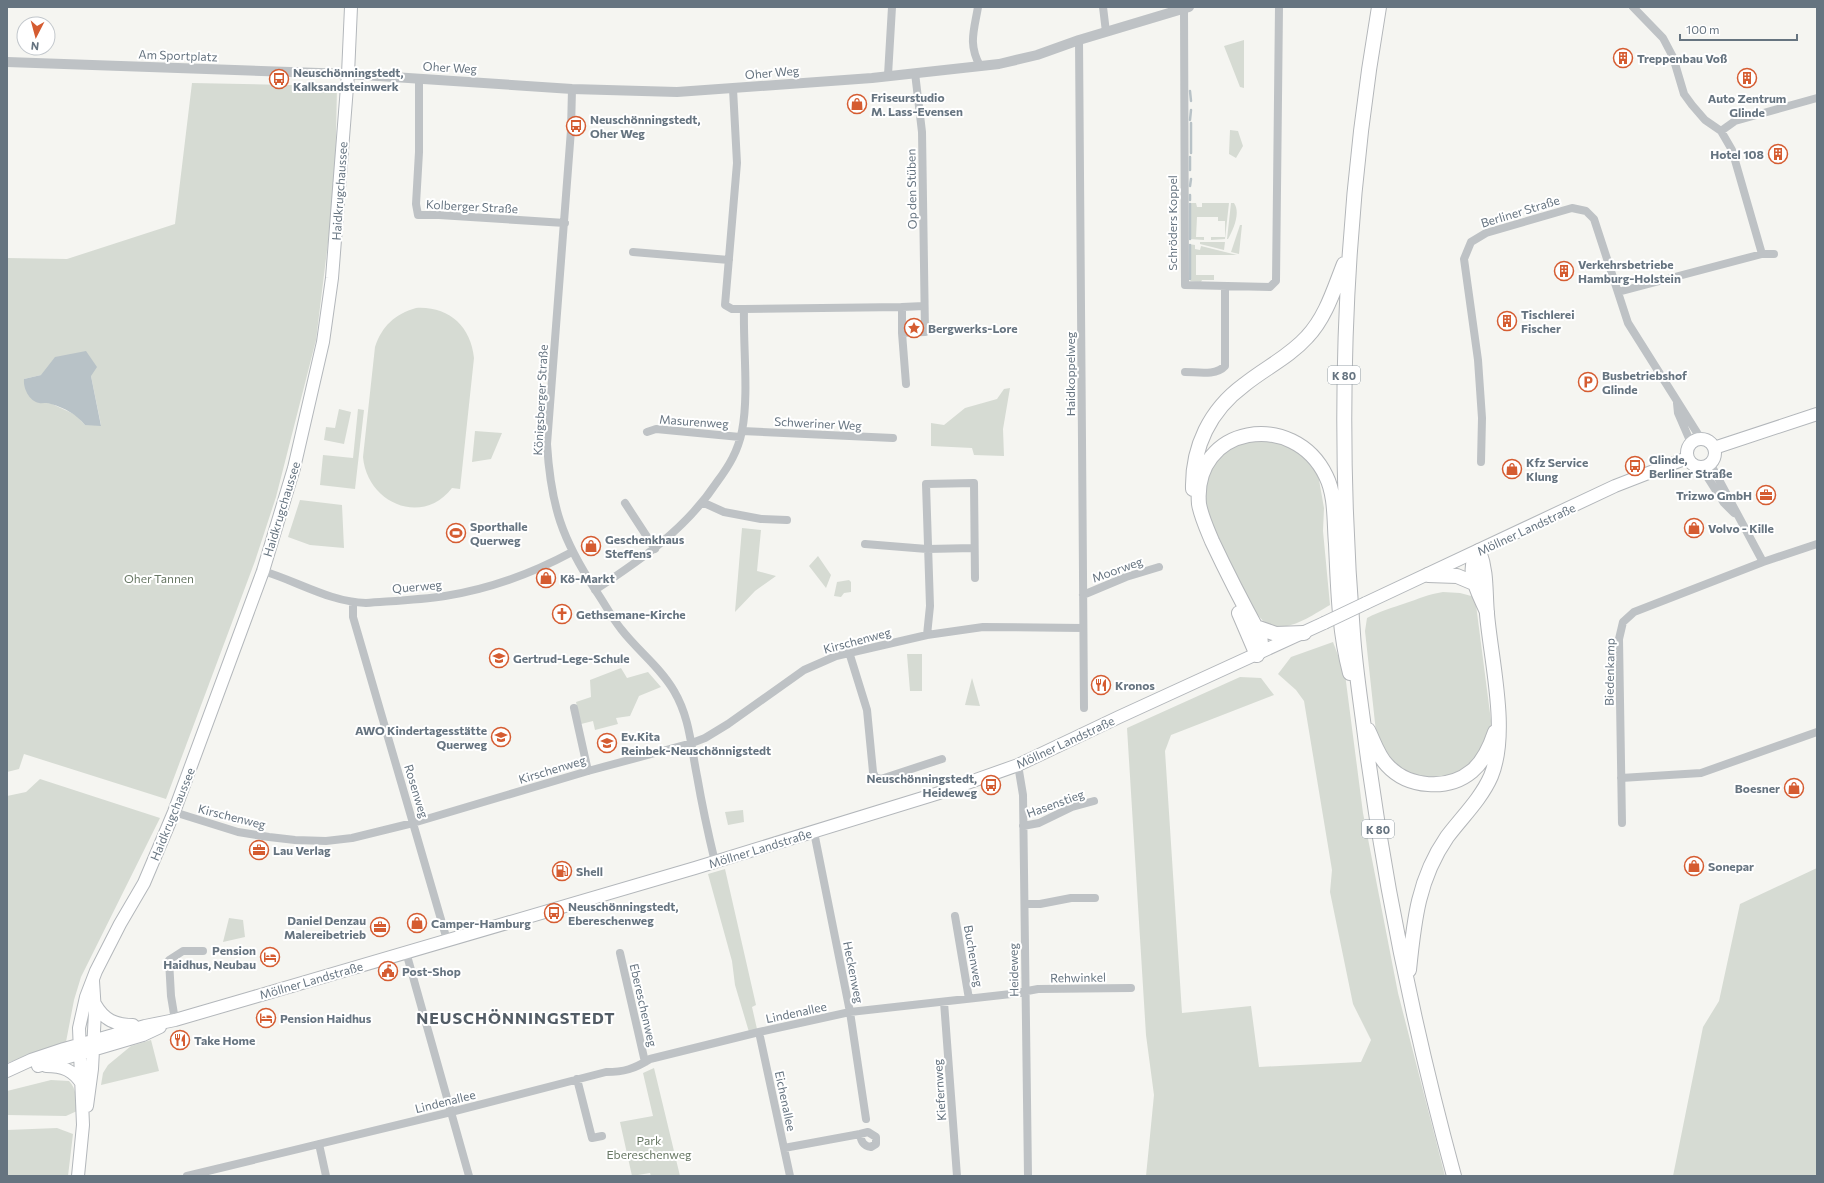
<svg xmlns="http://www.w3.org/2000/svg" width="1824" height="1183" font-family="Commissioner,sans-serif">
  <rect width="100%" height="100%" fill="#f5f5f1"/>
  <!-- green -->
  <path fill="#d6dbd3" fill-rule="evenodd" d="M1244,40V88L1240,87L1224,46Z
    M192,83L337,86L335,185L316,340L276,497L255,561L166,799L24,754L19,769L7,772V258L67,259L175,224ZM41,375L91,376L101,425H85L76,415L50,403H39L24,379Z
    M1230,130L1238,131L1243,146L1236,158L1229,154Z
    M1189,203H1192V216V203H1196L1197,207H1202V203H1229L1225,239L1211,240V237H1225V221H1218V217H1197L1196,237H1204V240L1189,239Z
    M1231,203H1234C1241,213 1233,230 1228,239H1227Z
    M1240,225H1242L1239,254L1231,252Z
    M1200,242H1225L1224,250L1200,244Z
    M1189,244L1195,245V249L1200,250L1201,246L1237,255H1196V275H1214V280H1202L1201,282L1191,281L1189,279Z
    M416,308C448,306 471,326 474,358L460,489L452,488C422,527 367,503 363,457L375,347C382,326 395,314 416,308Z
    M1010,388L1003,429L1004,456L974,455L972,448L931,446V423L944,425L965,408L997,399L1004,389Z
    M339,409L351,412L344,444L324,440L326,427L335,428Z
    M358,409L364,410L355,489L320,485L323,455L353,458Z
    M475,431L502,433L491,459L472,462Z
    M1261,438L1290,445L1309,460L1318,474L1324,508L1323,531L1330,605C1314,614 1291,631 1272,626C1255,621 1242,587 1235,572C1225,551 1205,515 1205,492C1205,486 1208,478 1211,472C1221,450 1237,442 1261,438Z
    M300,500L342,505L344,548L310,545L288,537Z
    M742,528L761,530L757,571L776,576L755,591L735,612Z
    M818,556L831,575L826,588L809,566Z
    M849,580L851,582V592L844,593L841,597L834,596L837,582Z
    M1443,592L1460,593L1475,597L1491,721L1490,737L1479,759L1446,779L1412,776L1391,763L1376,732L1365,631L1367,618C1380,611 1392,608 1406,603C1418,599 1429,594 1443,592Z
    M1333,642L1345,674L1363,813L1398,993L1445,1176H1146L1154,1095L1146,1035L1127,728L1240,677L1261,678L1274,695L1171,735L1165,751L1182,1013L1251,1006L1259,1067L1361,1062L1371,1040L1353,1004L1330,892L1332,870L1304,701L1296,690L1278,674L1291,657Z
    M907,654H922V691H910Z
    M621,668L627,678L648,672L661,687L639,696L630,716L616,718L618,724L595,730L593,721L581,724L576,702L591,697L590,680Z
    M972,678L980,706L965,705Z
    M40,779L160,818L81,977L74,1000L66,1042L7,1063V796L26,792Z
    M743,810L744,822L728,825L725,812Z
    M1817,868V1176H1673L1703,1027L1719,1001L1740,904Z
    M725,869L756,1005L752,1007L757,1029L749,1032L735,985L732,961L708,874Z
    M229,918L243,920L245,937L223,942Z
    M151,1040L159,1071L101,1085L103,1073L108,1065L131,1046Z
    M654,1068L680,1176H651L650,1173L632,1176L620,1122L653,1116L643,1073Z
    M51,1080L69,1081C77,1089 76,1100 77,1111L66,1116L7,1115V1091Z
    M57,1128L73,1134L68,1176H7V1130Z"/>
  <!-- water -->
  <path fill="#b8c2c7" d="M86,351L97,367L91,376L101,426L85,425C76,414 65,408 51,404C47,402 43,404 39,403C29,401 23,388 24,379L41,375L55,357Z"/>
  <g fill="none" stroke-linecap="round" stroke-linejoin="round">
    <!-- stream -->
    <path stroke="#b8c2c7" stroke-width="2.5" d="M1190,91L1191,101
      M1190,120L1191,110
      M1191,153V123
      M1190,170V157
      M1190,186L1191,179
      M1190,195V200
      M1190,204V239
      M1190,279V245"/>
    <defs>
      <path id="secondary" d="M1687 453a14 14 0 1 1 28 0a14 14 0 1 1-28 0Z
        M1714,448L1817,414
        M1366,603L1615,486L1687,458
        M95,1004C104,1020 115,1025 133,1025
        M38,1066L143,1035L160,1027
        M46,1066C63,1066 73,1070 82,1084
        M7,1071L31,1060L64,1049L145,1026L175,1020L254,997L695,868L939,793L1018,765L1119,717L1324,623
        M87,1106L92,1069L95,1012L93,981
        M78,1176L83,1125L79,1028L86,997L96,971L120,924L144,883L174,812L263,571L294,468L323,342L332,278L348,74L351,7"/>
      <path id="trunk" d="M1379,7C1343,216 1336,423 1353,634C1355,665 1360,697 1364,728C1383,879 1414,1029 1454,1176
        M1193,489C1192,447 1210,410 1244,385C1265,368 1289,357 1307,337C1326,317 1334,289 1344,264
        M1428,575L1457,576L1476,584
        M1239,613L1257,655
        M1256,627L1276,634L1304,633
        M1257,655L1261,644L1260,635C1243,604 1227,573 1212,541C1207,529 1201,516 1199,504C1192,425 1294,409 1326,476C1336,496 1334,522 1336,544C1338,588 1339,631 1350,673
        M1368,730C1374,742 1378,756 1387,765C1408,788 1448,791 1472,771C1484,761 1490,747 1495,732
        M1409,970C1414,921 1418,879 1447,837C1462,817 1481,799 1491,776C1509,732 1491,661 1487,614C1485,592 1487,572 1479,551C1464,570 1479,593 1487,612"/>
    </defs>
    <!-- secondary casing -->
    <use href="#secondary" stroke="#b3b7bb" stroke-width="14"/>
    <!-- trunk casing -->
    <use href="#trunk" stroke="#b3b6b9" stroke-width="16"/>
    <!-- minor -->
    <path stroke="#bec2c5" stroke-width="8" d="M978,7C974,31 968,44 980,66
      M1103,7L1106,32
      M1633,7L1663,38L1673,57L1684,94L1692,105L1705,120L1721,131L1732,150L1762,254
      M1184,9L1185,285L1270,287L1276,281L1279,7
      M1079,40L1084,708
      M888,75L892,7
      M419,79V152L416,204L418,215H439L565,223
      M572,89L571,130L547,444C551,507 562,539 596,591C605,604 612,618 621,629C638,651 661,668 674,691C690,718 691,747 697,776C702,805 708,833 715,862
      M733,89L737,163L725,305L732,309H744L902,307V333L925,332L922,132L915,73
      M1721,131L1735,121L1817,98
      M633,252L729,260
      M1618,292L1762,254H1774
      M902,307L924,306
      M902,333L906,384
      M1185,372C1197,372 1216,376 1225,366V286
      M1677,403L1678,413L1691,443
      M742,431L893,438
      M647,432L656,429L740,437
      M1481,462L1482,418L1478,360L1464,259L1471,242L1486,233L1572,208L1586,211L1594,219L1628,323L1701,439
      M1710,463C1728,496 1745,529 1763,562
      M1701,467L1724,503L1734,513
      M625,503L655,549
      M704,503L724,512L761,519L787,520
      M865,544L927,549L974,548
      M263,571C297,581 330,602 366,603C392,601 419,600 445,596C489,589 533,573 572,552
      M595,590C642,559 686,529 717,482C729,466 738,451 742,431C749,395 743,347 744,309
      M1083,595L1126,577L1159,567
      M353,603V617L447,940
      M927,635L930,606L926,484L974,483L975,578
      M849,652L867,710L873,772L875,777L881,779L942,759
      M574,708L588,771
      M1018,765L1023,795L1028,1176
      M1621,778L1701,773L1817,732
      M174,812L238,832L269,837L295,840L326,841L352,838L413,823L588,771L692,743L705,738L728,724L804,670L836,656L927,635L983,627L1083,628
      M1622,823L1619,639L1623,622L1634,612L1763,562L1817,544
      M1023,826L1039,823L1072,807L1094,801
      M814,832L850,1012L866,1119
      M1025,904H1040L1071,898H1095
      M955,916L969,999
      M406,952L469,1176
      M620,953L645,1062
      M944,1002L957,1176
      M175,1020L171,996L169,960L183,951H203
      M759,1032L790,1176
      M577,1079L592,1138L602,1136
      M319,1144L326,1176
      M784,1148L860,1134L868,1132L876,1137V1144L871,1147C863,1146 861,1141 860,1134
      M187,1176L451,1112L606,1072C624,1072 634,1069 650,1059L759,1032L850,1012L1011,994L1038,989L1131,988"/>
    <!-- tertiary -->
    <path stroke="#bec2c5" stroke-width="10" d="M7,62L348,74L572,89L677,92L872,78L999,64L1037,55L1079,40L1189,7"/>
    <!-- secondary -->
    <use href="#secondary" stroke="#fff" stroke-width="12"/>
    <!-- trunk -->
    <use href="#trunk" stroke="#fff" stroke-width="14"/>
    <defs>
      <path id="secondary-bridge" d="M1324,623L1366,603"/>
    </defs>
    <!-- secondary-bridge casing -->
    <use href="#secondary-bridge" stroke="#b3b7bb" stroke-width="14" stroke-linecap="butt"/>
    <!-- secondary-bridge -->
    <use href="#secondary-bridge" stroke="#fff" stroke-width="12"/>
  </g>
  <!-- icons -->
  <defs>
    <symbol id="building-ring" viewBox="-11 -11 22 22"><circle r="9.5" fill="#fff" stroke="#d55c31" stroke-width="1.5"/><path d="M-4-6H4V6H1V3H-1V6H-4ZM-2.5-4.3h1.7v1.8h-1.7ZM.8-4.3h1.7v1.8H.8ZM-2.5-1h1.7V.8h-1.7ZM.8-1h1.7V.8H.8Z" fill="#d55c31"/></symbol>
    <symbol id="bus-ring" viewBox="-11 -11 22 22"><circle r="9.5" fill="#fff" stroke="#d55c31" stroke-width="1.5"/><path d="M-5-6H5V4H4V6H2V4H-2V6H-4V4H-5ZM-3.5-4V0h7V-4ZM-3.5 1.2v1.5H-2V1.2ZM2 1.2v1.5H3.5V1.2Z" fill="#d55c31"/></symbol>
    <symbol id="shop-ring" viewBox="-11 -11 22 22"><circle r="9.5" fill="#fff" stroke="#d55c31" stroke-width="1.5"/><path d="M-5-2.5h2.3a2.7 3.5 0 0 1 5.4 0H5L5.5 6h-11ZM-1.5-2.5h3a1.5 2.3 0 0 0-3 0Z" fill="#d55c31"/></symbol>
    <symbol id="sight-ring" viewBox="-11 -11 22 22"><circle r="9.5" fill="#fff" stroke="#d55c31" stroke-width="1.5"/><path d="M0-6L1.8-2.2L6-1.7L2.9 1.2L3.7 5.4L0 3.3L-3.7 5.4L-2.9 1.2L-6-1.7L-1.8-2.2Z" fill="#d55c31"/></symbol>
    <symbol id="parking-ring" viewBox="-11 -11 22 22"><circle r="9.5" fill="#fff" stroke="#d55c31" stroke-width="1.5"/><path d="M-3.5-5.5H1a3.5 3.5 0 0 1 0 7H-1V5.5H-3.5ZM-1-3.4V-.6H.8a1.4 1.4 0 0 0 0-2.8Z" fill="#d55c31"/></symbol>
    <symbol id="office-ring" viewBox="-11 -11 22 22"><circle r="9.5" fill="#fff" stroke="#d55c31" stroke-width="1.5"/><path d="M-6-3h4V-5.5h4V-3h4V5H-6ZM-1-4.5V-3h2v-1.5ZM-6 0V1H6V0Z" fill="#d55c31"/></symbol>
    <symbol id="stadium-ring" viewBox="-11 -11 22 22"><circle r="9.5" fill="#fff" stroke="#d55c31" stroke-width="1.5"/><path d="M0-5a6.5 5 0 1 0 0 10a6.5 5 0 1 0 0-10ZM-3.5-1.8h7v3.6h-7Z" fill="#d55c31"/></symbol>
    <symbol id="church-ring" viewBox="-11 -11 22 22"><circle r="9.5" fill="#fff" stroke="#d55c31" stroke-width="1.5"/><path d="M-1.2-6h2.4v3.5h3.3v2.4h-3.3V6h-2.4V-.1h-3.3v-2.4h3.3Z" fill="#d55c31"/></symbol>
    <symbol id="school-ring" viewBox="-11 -11 22 22"><circle r="9.5" fill="#fff" stroke="#d55c31" stroke-width="1.5"/><path d="M0-5L7-2L0 1L-7-2ZM-4 1L0 2.5L4 1V4Q0 6-4 4Z" fill="#d55c31"/></symbol>
    <symbol id="restaurant-ring" viewBox="-11 -11 22 22"><circle r="9.5" fill="#fff" stroke="#d55c31" stroke-width="1.5"/><path d="M-5-6h1v4h1v-4h1v4h1v-4h1v5L-1.5 .5V6h-2V.5L-5-1ZM5-6V6H3V1.5H1.5Q1.5-4 5-6Z" fill="#d55c31"/></symbol>
    <symbol id="fuel-ring" viewBox="-11 -11 22 22"><circle r="9.5" fill="#fff" stroke="#d55c31" stroke-width="1.5"/><path d="M-5.5-6h7V0h2V4h1.3V-2.5L3-4.5l.8-.8L6-3V5H2.5V1h-1V6h-7ZM-4.2-4.7v3.2H.2V-4.7Z" fill="#d55c31"/></symbol>
    <symbol id="hotel-ring" viewBox="-11 -11 22 22"><circle r="9.5" fill="#fff" stroke="#d55c31" stroke-width="1.5"/><path d="M-6-4.5h1.5V1H6V5H4.5V3h-9V5H-6ZM-4 0a1.8 1.8 0 1 1 3.6 0ZM.5 0V-2.5h3Q6-2.5 6 0Z" fill="#d55c31"/></symbol>
    <symbol id="civic-ring" viewBox="-11 -11 22 22"><circle r="9.5" fill="#fff" stroke="#d55c31" stroke-width="1.5"/><path d="M-.6-6.5H3V-4.5H.6V-3L4-1V1h2V6H-6V1h2V-1L-.6-3ZM-1.2 2.5V6h2.4V2.5Z" fill="#d55c31"/></symbol>
  </defs>
  <g fill-rule="evenodd">
    <use href="#building-ring" x="1612" y="47" width="22" height="22"/>
    <use href="#building-ring" x="1736" y="67" width="22" height="22"/>
    <use href="#bus-ring" x="268" y="68" width="22" height="22"/>
    <use href="#shop-ring" x="846" y="93" width="22" height="22"/>
    <use href="#bus-ring" x="565" y="115" width="22" height="22"/>
    <use href="#building-ring" x="1767" y="143" width="22" height="22"/>
    <use href="#building-ring" x="1553" y="260" width="22" height="22"/>
    <use href="#building-ring" x="1496" y="310" width="22" height="22"/>
    <use href="#sight-ring" x="903" y="317" width="22" height="22"/>
    <use href="#parking-ring" x="1577" y="371" width="22" height="22"/>
    <use href="#bus-ring" x="1624" y="455" width="22" height="22"/>
    <use href="#shop-ring" x="1501" y="458" width="22" height="22"/>
    <use href="#office-ring" x="1755" y="484" width="22" height="22"/>
    <use href="#shop-ring" x="1683" y="517" width="22" height="22"/>
    <use href="#stadium-ring" x="445" y="522" width="22" height="22"/>
    <use href="#shop-ring" x="580" y="535" width="22" height="22"/>
    <use href="#shop-ring" x="535" y="567" width="22" height="22"/>
    <use href="#church-ring" x="551" y="603" width="22" height="22"/>
    <use href="#school-ring" x="488" y="647" width="22" height="22"/>
    <use href="#restaurant-ring" x="1090" y="674" width="22" height="22"/>
    <use href="#school-ring" x="490" y="726" width="22" height="22"/>
    <use href="#school-ring" x="596" y="732" width="22" height="22"/>
    <use href="#bus-ring" x="980" y="774" width="22" height="22"/>
    <use href="#shop-ring" x="1783" y="777" width="22" height="22"/>
    <use href="#office-ring" x="248" y="839" width="22" height="22"/>
    <use href="#shop-ring" x="1683" y="855" width="22" height="22"/>
    <use href="#fuel-ring" x="551" y="860" width="22" height="22"/>
    <use href="#bus-ring" x="543" y="902" width="22" height="22"/>
    <use href="#shop-ring" x="406" y="912" width="22" height="22"/>
    <use href="#office-ring" x="369" y="916" width="22" height="22"/>
    <use href="#hotel-ring" x="259" y="946" width="22" height="22"/>
    <use href="#civic-ring" x="377" y="960" width="22" height="22"/>
    <use href="#hotel-ring" x="255" y="1007" width="22" height="22"/>
    <use href="#restaurant-ring" x="169" y="1029" width="22" height="22"/>
  </g>
  <g text-anchor="middle" dominant-baseline="central" stroke-width="4" stroke-linejoin="round" paint-order="stroke">
    <!-- shield labels -->
    <g fill="#fff" stroke="#949ea6" stroke-width="1">
      <rect x="1328" y="366" width="32" height="18" rx="3"/>
      <rect x="1362" y="820" width="32" height="18" rx="3"/>
    </g>
    <g font-size="11" font-weight="bold" fill="#667480">
      <text x="1344" y="375">K 80</text>
      <text x="1378" y="829">K 80</text>
    </g>
    <!-- street labels -->
    <g font-size="12" fill="#667480" stroke="#fff">
      <text transform="translate(178 55) rotate(2)">Am Sportplatz</text>
      <text transform="translate(450 67) rotate(3)">Oher Weg</text>
      <text transform="translate(772 72) rotate(-5)">Oher Weg</text>
      <text transform="translate(911 189) rotate(-91)">Op den Stüben</text>
      <text transform="translate(339 191) rotate(-86)">Haidkrugchaussee</text>
      <text transform="translate(472 206) rotate(3)">Kolberger Straße</text>
      <text transform="translate(1520 211) rotate(-17)">Berliner Straße</text>
      <text transform="translate(1172 223) rotate(-90)">Schröders Koppel</text>
      <text transform="translate(1070 374) rotate(-90)">Haidkoppelweg</text>
      <text transform="translate(540 400) rotate(-87)">Königsberger Straße</text>
      <text transform="translate(694 421) rotate(4)">Masurenweg</text>
      <text transform="translate(818 423) rotate(3)">Schweriner Weg</text>
      <text transform="translate(281 509) rotate(-73)">Haidkrugchaussee</text>
      <text transform="translate(1526 529) rotate(-25)">Möllner Landstraße</text>
      <text transform="translate(1117 569) rotate(-20)">Moorweg</text>
      <text transform="translate(417 586) rotate(-5)">Querweg</text>
      <text transform="translate(857 640) rotate(-15)">Kirschenweg</text>
      <text transform="translate(1609 672) rotate(-89)">Biedenkamp</text>
      <text transform="translate(1065 742) rotate(-25)">Möllner Landstraße</text>
      <text transform="translate(552 769) rotate(-17)">Kirschenweg</text>
      <text transform="translate(417 791) rotate(73)">Rosenweg</text>
      <text transform="translate(1055 803) rotate(-20)">Hasenstieg</text>
      <text transform="translate(172 814) rotate(-68)">Haidkrugchaussee</text>
      <text transform="translate(232 816) rotate(14)">Kirschenweg</text>
      <text transform="translate(760 848) rotate(-17)">Möllner Landstraße</text>
      <text transform="translate(974 956) rotate(80)">Buchenweg</text>
      <text transform="translate(1013 970) rotate(-91)">Heideweg</text>
      <text transform="translate(854 972) rotate(79)">Heckenweg</text>
      <text transform="translate(1078 977) rotate(-1)">Rehwinkel</text>
      <text transform="translate(311 980) rotate(-16)">Möllner Landstraße</text>
      <text transform="translate(644 1005) rotate(77)">Ebereschenweg</text>
      <text transform="translate(796 1012) rotate(-12)">Lindenallee</text>
      <text transform="translate(939 1090) rotate(-94)">Kiefernweg</text>
      <text transform="translate(445 1101) rotate(-14)">Lindenallee</text>
      <text transform="translate(786 1101) rotate(78)">Eichenallee</text>
    </g>
    <!-- poi labels -->
    <g font-size="12" font-weight="bold" fill="#667480" stroke="#fff" text-anchor="start">
      <text x="1637" y="58">Treppenbau Voß</text>
      <text x="293" y="72">Neuschönningstedt,<tspan x="293" dy="14">Kalksandsteinwerk</tspan></text>
      <text x="871" y="97">Friseurstudio<tspan x="871" dy="14">M. Lass-Evensen</tspan></text>
      <text x="1747" y="98" text-anchor="middle">Auto Zentrum<tspan x="1747" dy="14">Glinde</tspan></text>
      <text x="590" y="119">Neuschönningstedt,<tspan x="590" dy="14">Oher Weg</tspan></text>
      <text x="1764" y="154" text-anchor="end">Hotel 108</text>
      <text x="1578" y="264">Verkehrsbetriebe<tspan x="1578" dy="14">Hamburg-Holstein</tspan></text>
      <text x="1521" y="314">Tischlerei<tspan x="1521" dy="14">Fischer</tspan></text>
      <text x="928" y="328">Bergwerks-Lore</text>
      <text x="1602" y="375">Busbetriebshof<tspan x="1602" dy="14">Glinde</tspan></text>
      <text x="1649" y="459">Glinde,<tspan x="1649" dy="14">Berliner Straße</tspan></text>
      <text x="1526" y="462">Kfz Service<tspan x="1526" dy="14">Klung</tspan></text>
      <text x="1752" y="495" text-anchor="end">Trizwo GmbH</text>
      <text x="470" y="526">Sporthalle<tspan x="470" dy="14">Querweg</tspan></text>
      <text x="1708" y="528">Volvo - Kille</text>
      <text x="605" y="539">Geschenkhaus<tspan x="605" dy="14">Steffens</tspan></text>
      <text x="560" y="578">Kö-Markt</text>
      <text x="576" y="614">Gethsemane-Kirche</text>
      <text x="513" y="658">Gertrud-Lege-Schule</text>
      <text x="1115" y="685">Kronos</text>
      <text x="487" y="730" text-anchor="end">AWO Kindertagesstätte<tspan x="487" dy="14">Querweg</tspan></text>
      <text x="621" y="736">Ev.Kita<tspan x="621" dy="14">Reinbek-Neuschönnigstedt</tspan></text>
      <text x="977" y="778" text-anchor="end">Neuschönningstedt,<tspan x="977" dy="14">Heideweg</tspan></text>
      <text x="1780" y="788" text-anchor="end">Boesner</text>
      <text x="273" y="850">Lau Verlag</text>
      <text x="1708" y="866">Sonepar</text>
      <text x="576" y="871">Shell</text>
      <text x="568" y="906">Neuschönningstedt,<tspan x="568" dy="14">Ebereschenweg</tspan></text>
      <text x="366" y="920" text-anchor="end">Daniel Denzau<tspan x="366" dy="14">Malereibetrieb</tspan></text>
      <text x="431" y="923">Camper-Hamburg</text>
      <text x="256" y="950" text-anchor="end">Pension<tspan x="256" dy="14">Haidhus, Neubau</tspan></text>
      <text x="402" y="971">Post-Shop</text>
      <text x="280" y="1018">Pension Haidhus</text>
      <text x="194" y="1040">Take Home</text>
    </g>
    <!-- park labels -->
    <g font-size="12" fill="#687864" stroke="#fff">
      <text x="159" y="578">Oher Tannen</text>
      <text x="649" y="1140">Park<tspan x="649" dy="14">Ebereschenweg</tspan></text>
    </g>
    <!-- district labels -->
    <g font-size="16" font-weight="bold" letter-spacing="1" fill="#535d66" stroke="#fff">
      <text x="516" y="1017">NEUSCHÖNNINGSTEDT</text>
    </g>
  </g>
  <!-- border -->
  <rect width="1824" height="1183" fill="none" stroke="#667480" stroke-width="16"/>
  <!-- north arrow -->
  <g transform="translate(36 36) rotate(186)"><circle r="19" fill="#ffffff" stroke="#c2c7cc"/>
  <path d="M0-3L7 15L0 10L-7 15Z" fill="#d55c31"/>
  <text y="-6" font-size="11" font-weight="bold" text-anchor="middle" fill="#667480">N</text>
  </g>
  <!-- scale -->
  <path d="M1680 34v6h117v-6" fill="none" stroke="#667480" stroke-width="2"/>
  <text x="1686" y="34" font-size="12" fill="#667480" stroke="#ffffff" stroke-width="3" paint-order="stroke">100 m</text>
</svg>
